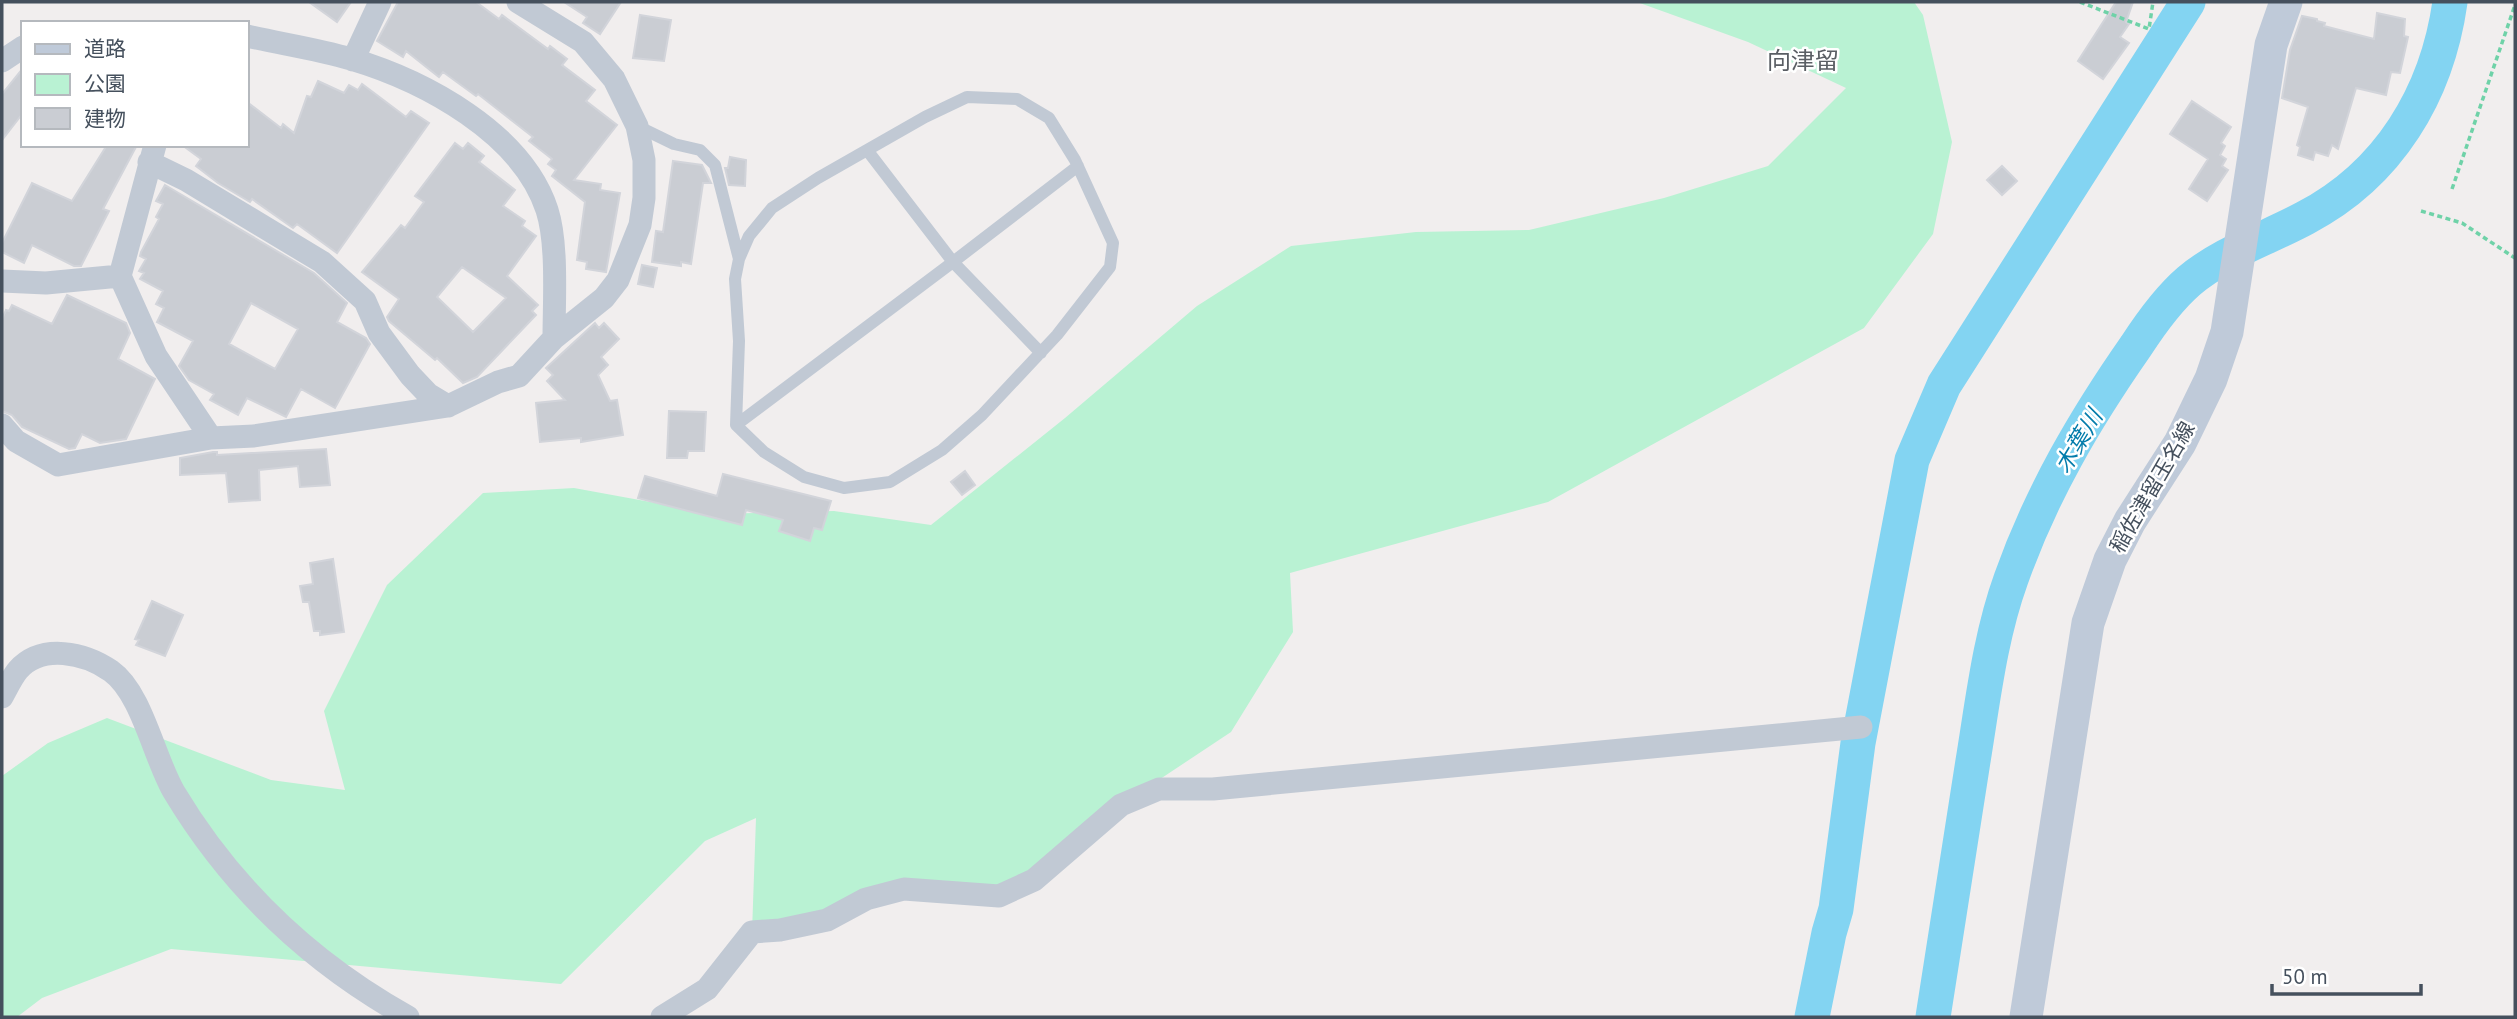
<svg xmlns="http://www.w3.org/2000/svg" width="2517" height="1019" font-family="'PT Sans','Noto Sans JP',sans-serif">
  <rect width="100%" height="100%" fill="#f1eeee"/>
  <!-- green -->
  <path fill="#b9f2d3" d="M1637,2H1914L1923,15L1952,142L1933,234L1864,328L1548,502L1290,573L1293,632L1231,732L1121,805L999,896L904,889L752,932L756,818L705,841L561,984L171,949L42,998L17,1017H2V776L48,743L107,718L271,780L345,790L324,711L387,585L483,493L574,488L716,514L834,511L931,525L1065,418L1197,306L1291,246L1416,232L1529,230L1664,198L1768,166L1846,88L1748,42Z"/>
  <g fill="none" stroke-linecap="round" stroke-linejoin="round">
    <!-- river -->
    <path stroke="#83d4f2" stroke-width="35" d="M1812,1017L1829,933L1836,909L1858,743L1912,460L1944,385L2188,2
      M1933,1017C1946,932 1959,847 1973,761C1983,700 1990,637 2011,579C2041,494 2085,419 2136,346C2151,323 2168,299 2189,281C2222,253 2268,238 2305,218C2389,174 2437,94 2450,2"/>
  </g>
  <!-- building -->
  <path fill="#cacdd3" stroke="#d2d4da" stroke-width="2" fill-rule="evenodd" d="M309,2H351L337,22Z
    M398,2H476L499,19L502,15L548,49L550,46L567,59L562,65L595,90L586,101L617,125L574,180L601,184L600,190L620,193L606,272L586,269L587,262L577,260L585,202L552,176L556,170L548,164L552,159L529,141L533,137L478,94L476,96L443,72L439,77L406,51L403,57L377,41Z
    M564,2H621L600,34L583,23L587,17Z
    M2116,2H2133L2126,22L2129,24L2120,37L2129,43L2103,79L2078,61Z
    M2377,13L2405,19L2404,36L2408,37L2400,73L2391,72L2386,95L2356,88L2338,149L2332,145L2328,156L2315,152L2313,160L2298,155L2300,147L2297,145L2308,107L2282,98L2290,50L2302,16L2317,19V21L2325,23L2324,26L2374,39Z
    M640,15L671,20L664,61L633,58Z
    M23,68V113L2,140V94Z
    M318,81L344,93L349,85L358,90L362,84L406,117L411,111L429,123L337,253L297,224L293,228L252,199L250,202L218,183L196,166L201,159L182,145H247V102L281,128L283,124L294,133L307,96L311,97Z
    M2192,101L2231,127L2221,143L2225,146L2220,155L2226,159L2222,166L2228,170L2207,201L2189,189L2208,159L2170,134Z
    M455,143L463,149L468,143L484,156L479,162L515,190L503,206L525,221L522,226L536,236L507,276L538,305L532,311L536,315L477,377L463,383L437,358L435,360L389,321L387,317L399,299L362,272L401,225L405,228L424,202L415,196ZM462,267L506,298L473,332L437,297Z
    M107,145H137L103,209L109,211L81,266H74L32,245L24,263L2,252V243L32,183L72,201Z
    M730,157L746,160L745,186L729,185L725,168H728Z
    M673,161L702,165L711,183H703L691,264L681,262V266L652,262L656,231L663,232Z
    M2002,166L2017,181L2002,195L1987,180Z
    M165,185L314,273L347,303L337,322L366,338L370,344L335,408L301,389L286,417L247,398L238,415L210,400L214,394L189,380L179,366L193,341L157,322L164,308L156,304L163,291L140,279L144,273L139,271L146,259L140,256L141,252L159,219L156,217L163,204L156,201ZM251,303L298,329L275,369L229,344Z
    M642,265L657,268L653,287L638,284Z
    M67,295L126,323L130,333L118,359L155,379L126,439L100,443L82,434L75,448L69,449L22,427L12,415L2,411V319L6,310L9,311L12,305L52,324Z
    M595,323L599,328L604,323L619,339L601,357L608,365L598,375L610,401L617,400L623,435L581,442V438L540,442L536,403L565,400L547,381L553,375L546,368Z
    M669,411L706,412L704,451H688L687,458H667Z
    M326,449L330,485L300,487L298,466L259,470L260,500L229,502L226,473L180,475V458L213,452H217V455Z
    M965,471L975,485L962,495L951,482Z
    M723,474L831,501L822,530L814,528L810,541L779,531L783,520L746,510L742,525L638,498L645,476L717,496Z
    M333,559L344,632L320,635V631H314L309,602H303L300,586L313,584L310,563Z
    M152,601L183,615L165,656L136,645L139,640L135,639Z"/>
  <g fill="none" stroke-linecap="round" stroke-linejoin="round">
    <!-- path -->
    <path stroke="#6fd2a8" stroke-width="3.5" stroke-dasharray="5 3.5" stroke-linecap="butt" d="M2080,2L2149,29L2153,2
      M2452,189L2515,5
      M2421,211L2462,223L2515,258"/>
    <!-- service -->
    <path stroke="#c1c9d4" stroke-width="12" d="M967,97L1017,99L1049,118L1075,160L1113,243L1110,267L1057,335L982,415L942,450L890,482L844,488L804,477L764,452L736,425L739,341L735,279L739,259L749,236L772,208L818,178L925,117Z
      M637,126L674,144L700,150L715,165L739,259
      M867,150L953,262L1078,166
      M736,425L953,262L1041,353"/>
    <!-- minor -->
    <path stroke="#c1c9d4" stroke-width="23" d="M247,36C282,44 317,49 351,59C425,81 522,133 547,210C558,244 554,302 554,338
      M353,60L380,2
      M2,61L23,47
      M155,145L120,276L156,356L211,438
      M149,162L186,180L322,262L365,301L379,333L410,375L428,394L448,406
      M2,281L46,283L120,276
      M2,425L16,441L58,465L211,438L254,436L448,406L498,382L519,376L554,338L604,298L618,280L640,225L644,198V160L637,126L614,79L583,42L518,2
      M2,697C7,688 12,677 18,670C42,643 85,653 111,671C142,693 154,758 174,792C231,887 311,963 408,1017
      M662,1017L707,989L752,932L780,930L827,920L866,899L904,889L999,896L1034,880L1121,805L1159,789H1213L1861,727"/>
    <!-- secondary -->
    <path stroke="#bfcad9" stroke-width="33" d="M2026,1017L2088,623L2110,560L2130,521L2180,443L2211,379L2227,332L2271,45L2286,2"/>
  </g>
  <g text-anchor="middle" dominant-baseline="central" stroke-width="5" stroke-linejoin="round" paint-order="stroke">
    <!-- street labels -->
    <g font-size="21" fill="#45505d" stroke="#fff">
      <text transform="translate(2152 487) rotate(-60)">稲佐津留玉名線</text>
    </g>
    <!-- water labels -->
    <g font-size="23" font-style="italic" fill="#037cab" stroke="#fff">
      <text transform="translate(2078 441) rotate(-59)">木葉川</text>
    </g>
    <!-- quarter labels -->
    <g font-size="24" fill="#5a5e64" stroke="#fff">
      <text x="1803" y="60">向津留</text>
    </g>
  </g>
  <!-- border -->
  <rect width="2517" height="1019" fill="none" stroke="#45505d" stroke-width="7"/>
  <!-- legend -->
  <rect x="21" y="21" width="228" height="126" fill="#ffffff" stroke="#b5b9be" stroke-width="2"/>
  <rect x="35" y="44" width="35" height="10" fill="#bfcad9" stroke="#b5b9be" stroke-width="2"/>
  <text x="84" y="56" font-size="21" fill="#45505d">道路</text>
  <rect x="35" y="74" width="35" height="21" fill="#b9f2d3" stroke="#b5b9be" stroke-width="2"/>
  <text x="84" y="91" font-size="21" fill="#45505d">公園</text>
  <rect x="35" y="108" width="35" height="21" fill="#cacdd3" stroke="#b5b9be" stroke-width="2"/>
  <text x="84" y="126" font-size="21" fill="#45505d">建物</text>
  <!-- scale -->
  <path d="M2272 984v10h149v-10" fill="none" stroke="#45505d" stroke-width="3.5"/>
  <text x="2282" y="984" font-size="21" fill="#45505d" stroke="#ffffff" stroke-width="5" paint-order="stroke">50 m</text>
</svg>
